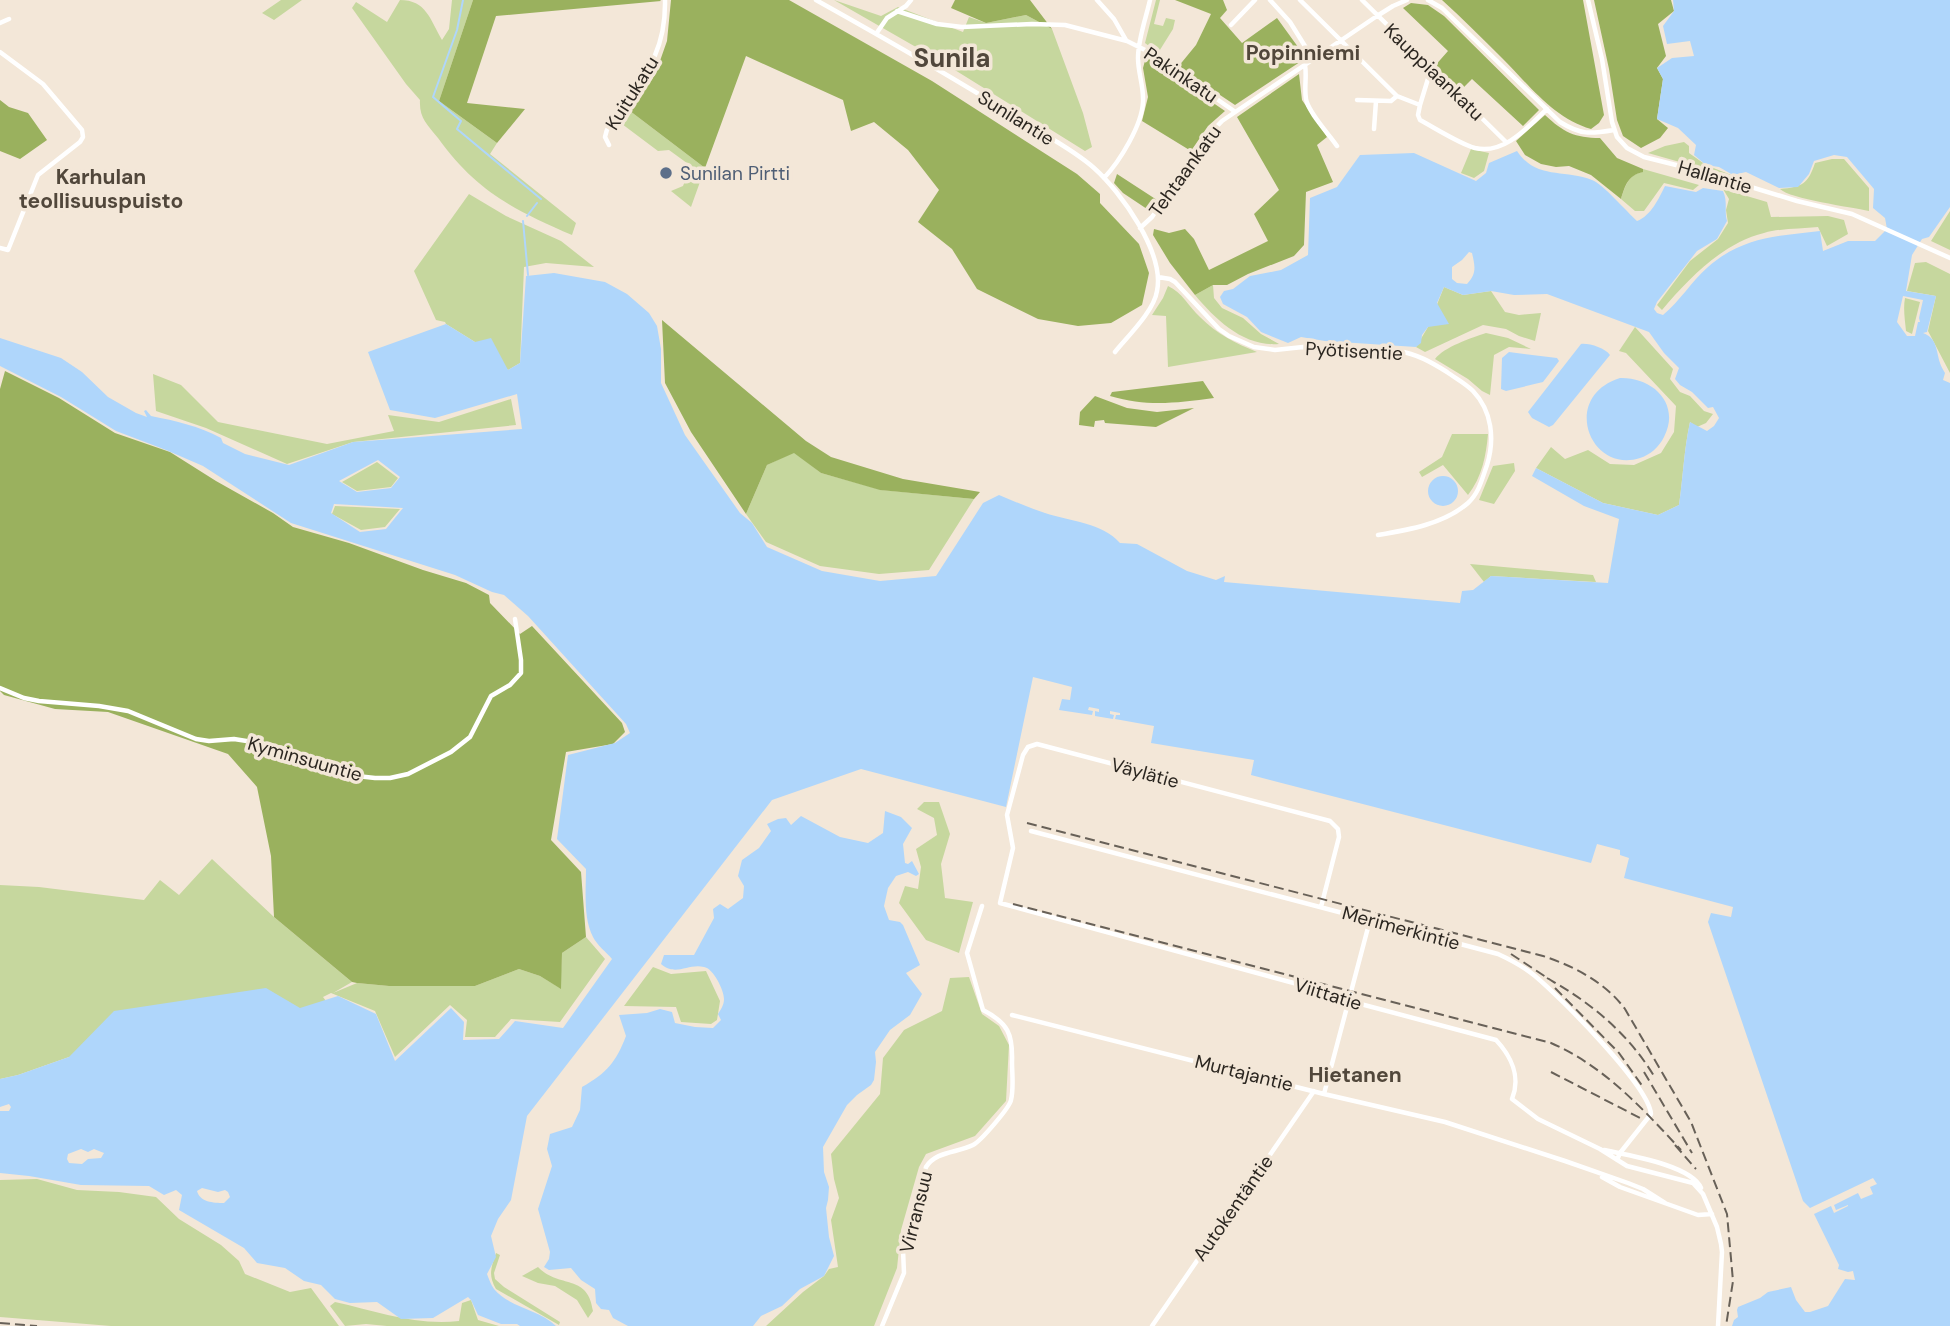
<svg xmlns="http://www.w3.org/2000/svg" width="1950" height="1326" font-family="'DM Sans',sans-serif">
  <rect width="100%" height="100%" fill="#f3e7d8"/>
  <!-- green -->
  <path fill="#c6d79e" d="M281,0H302L274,20L262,13Z
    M400,0C426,0 430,19 442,40L449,29L452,0H473L439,101L497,143L490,154L576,223L572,235C514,210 476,191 438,138C427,124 419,118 420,100L406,84L352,8L356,2L387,22Z
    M834,0L881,16L898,7L963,32L969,17L986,23L1026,15L1052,29L1083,113L1092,147L1085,151L942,62Z
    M1156,0H1160L1154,24L1163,26L1166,18L1175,20L1173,29L1158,53L1145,43Z
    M630,111L705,168L691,207L671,191L683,186L691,166L669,150L658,151L622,124Z
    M1684,142L1689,146V153L1706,165L1731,175L1729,176L1648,153L1665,146Z
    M1471,149L1489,153L1484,171L1474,178L1461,173Z
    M1832,159H1844L1869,188V211C1851,207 1790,199 1780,189C1802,187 1808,184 1815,163Z
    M1643,169L1699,185L1693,190L1664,183L1644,211H1635L1621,199C1625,187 1628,175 1642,172Z
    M1723,189L1767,202L1771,217L1828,216L1844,220L1848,234L1827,246L1818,227C1801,229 1781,228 1764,233C1723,243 1689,278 1662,310L1657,305L1690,261L1718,239L1728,223L1726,210L1729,199Z
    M469,194L506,216L561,241L594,267L546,263L524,267L520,363L508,370L475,342L446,324L445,322L436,320L414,271Z
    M1950,211V250L1931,241Z
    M1926,262L1950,274V373L1928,331L1936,296L1907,291L1915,263Z
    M1213,285L1214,298L1222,308L1243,318L1261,334L1279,344C1244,347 1216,320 1195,295Z
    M1168,286C1182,292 1189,307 1200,317C1217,334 1235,343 1257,352L1168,367L1166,316L1152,315L1163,298Z
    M1444,287L1463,295L1491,291L1505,312L1519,315L1541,313L1535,341L1519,336L1506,329L1483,325L1425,352L1416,347L1428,327Z
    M1905,298L1920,302L1912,334L1906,331C1905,320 1903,309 1905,298Z
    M1635,327L1673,369L1670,379L1680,392L1690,396L1704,411L1713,414L1706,423L1697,427L1690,422C1684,449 1683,477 1679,505L1658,515L1603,503L1536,468L1551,447L1565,459L1588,450L1610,464L1634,465L1661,453L1674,432L1676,406L1626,353L1619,351Z
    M1486,333L1508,338L1531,349L1509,347L1494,355L1490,395L1482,391L1468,379L1435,359C1444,347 1471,338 1486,333Z
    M153,374L181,385L218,422L327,444L394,431L388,415L439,422L511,399L516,425L353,442L287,464L206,428L156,411Z
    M1452,434H1488C1486,456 1482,477 1468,495L1443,465L1422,477L1419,472L1442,457Z
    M794,452L821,473L882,490L974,499L929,570L879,574L820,566L766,542L746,514L767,465Z
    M377,462L398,478L391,487L357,491L342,482Z
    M1514,463L1515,471L1494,504L1479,500L1493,466Z
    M335,506L400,509L385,527L361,530L332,514Z
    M1470,564L1593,575L1596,582L1491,576L1484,582Z
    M924,802H939L950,834L941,864L945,898L973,902L959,953L926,940L899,903L905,886L918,889L921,867L916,849L937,835L934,818L917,809Z
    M212,859L274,917L352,982L333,993L357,983L389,986H475L519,969L540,976L560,988L562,953L586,937L605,959L560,1022L511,1019L495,1037H465L467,1020L450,1005L395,1057L375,1011L331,993L323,997L326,1001L320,1023L69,1057L18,1075L0,1079V885L39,887L144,900L160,880L179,895Z
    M653,967L671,974L706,971L720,1001L717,1020L711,1024L681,1022L676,1007L624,1006Z
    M969,977L982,1014L999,1026L1009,1045L1006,1101L975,1136L926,1154L919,1167L901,1230L897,1268L874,1326H766L803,1292L824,1276L829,1269L838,1267L831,1220L839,1198L834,1179L831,1154L880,1094L883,1058L904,1030L942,1011L950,978Z
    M37,1179L77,1190L119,1192L156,1197L179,1219L221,1245L239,1261L245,1274L290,1292L311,1288L339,1326H111L0,1317V1180Z
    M496,1253L500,1255L494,1273L495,1279L504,1287L560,1322L559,1325L496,1289C488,1275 491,1268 496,1253Z
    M538,1267C559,1289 588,1273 593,1311L588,1318L577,1300L555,1286L538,1283L522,1276Z
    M471,1300L478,1320L499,1326H516H387L366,1324L345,1326L330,1306L335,1302C376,1311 416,1326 459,1321L462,1303Z"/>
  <!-- forest -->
  <path fill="#9ab15e" d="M473,0H660L661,1L496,16L467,103L525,109L497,143L439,101Z
    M671,0H789L932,81L1077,174L1100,194V203L1139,244L1149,273L1142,305L1111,323L1078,326L1038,319L977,289L952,249L918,222L939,190L908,150L874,122L851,131L843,100L746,56L705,168L630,111L655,75L667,41Z
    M955,0H1030L1052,29L1026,15L986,23L951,8Z
    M1175,0H1223L1227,10L1220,18L1242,43L1277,18L1306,58L1235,105L1178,67L1196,45L1211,14Z
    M1442,0H1583L1604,115L1599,123L1591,129C1554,119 1528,84 1502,58C1482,38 1463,19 1442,0Z
    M1594,0H1671L1674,11L1658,24L1666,56L1657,68L1663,79L1657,119L1668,128L1660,138L1641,148L1623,136L1617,120L1609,69Z
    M1411,3L1428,5L1444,16L1539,110L1523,126L1472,79L1459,92L1433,68L1448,51L1403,8Z
    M1146,57L1225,111L1208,126L1191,151L1142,121L1148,97L1143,68Z
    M1299,74L1302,100L1327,137L1317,145L1333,182L1306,192L1304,245L1294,256L1248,274L1227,285H1213L1195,295L1170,263L1153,235L1154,229L1169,233L1185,229L1194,239L1209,270L1268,241L1254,214L1279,190L1237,117Z
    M0,100L9,107L28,113L47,140L20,159L0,151Z
    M1545,115C1563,132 1575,138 1600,138L1617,158L1643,169V172C1628,175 1625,186 1621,199L1591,175L1569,166L1556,167L1541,164L1525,155L1516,141Z
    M1117,174L1157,200L1150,211L1123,193L1114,183Z
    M662,320L806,441L831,457L903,479L980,492L974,499L880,490L821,473L794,453L767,465L746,514L691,432L665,383Z
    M5,371L59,398L115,433L170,452L216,481L273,513L293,527L349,543L423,570L466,583L489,595L490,603L520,634L532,626L622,723L625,732L613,744L566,752L551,840L581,872L586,937L562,953L561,989L540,976L519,969L475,986H389L357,983L352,982L274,917L271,856L257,787L228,754L108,712L55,709L4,695L0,691V389Z
    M1203,381L1214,398C1175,403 1148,407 1110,396L1112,392Z
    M1095,396L1127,408L1157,412L1194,408L1156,427L1105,423L1104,420L1095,421L1094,427L1079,425L1080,412Z"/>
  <!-- water -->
  <path fill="#afd6fb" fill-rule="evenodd" d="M1673,0H1950V207L1929,237L1922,239L1912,255L1906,291L1936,296L1927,332L1923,333C1937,338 1936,350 1940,363C1941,366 1943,370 1945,373L1943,380L1950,383V1326H1732L1734,1320L1738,1317L1737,1310L1738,1307L1760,1298L1768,1292L1791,1287L1796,1300L1805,1312H1810L1828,1306L1845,1279L1855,1280L1853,1271L1848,1272L1838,1269L1839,1265L1814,1214L1831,1206L1834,1213L1848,1206V1205L1836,1210L1834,1205L1858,1193L1861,1199L1873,1194L1870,1187L1877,1184L1873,1178L1810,1208L1803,1201L1708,922L1711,913L1731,917L1733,907L1624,878L1629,858L1620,855V850L1597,844L1591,863L1251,775L1254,760L1151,743L1154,726L1115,719L1116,715H1120V713L1110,711V714L1114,715L1113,719L1095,716V711L1099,712V709L1089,707L1088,710L1093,711L1092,715L1059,710L1062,699L1070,700L1072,687L1033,677L1006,807L861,769L772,800L527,1116L511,1200L498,1219L491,1236L496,1257L487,1274C489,1279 491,1285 494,1289C510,1308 539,1309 556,1326H520L517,1324H501L478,1315L471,1300L468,1297L433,1318L401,1319L377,1302L350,1303L335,1299L321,1285L304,1281L285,1268L257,1263L244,1248L179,1210L182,1195L176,1190L164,1195L149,1186L81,1185L29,1176L0,1173V1111H9L11,1107L9,1104L0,1107V1079L18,1075L69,1057L114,1011L266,988L300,1008L338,996L376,1014L395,1061L451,1008L464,1022L463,1040L499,1039L515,1021L563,1028L612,959C606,952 597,945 593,937C583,917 586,891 586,869L557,839L568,755L615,743L630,733L626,724L528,616L504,595L492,592L455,575L291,523L203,466L166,450L116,431L61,397L0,366V338L61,358L82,372L108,397L136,413L147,417L144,411L146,410L151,416C176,421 199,426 221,438L223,443L245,454L289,465L353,442L522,429L517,394L435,418L390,410L368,352L446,324L475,342L491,338L508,370L520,363L526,276L554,273L605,282L627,294L649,313L657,326L661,349V383L685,435L740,513L752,523L767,547L822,571L880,581L936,576L983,503L999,495C1014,501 1029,508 1045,513C1069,521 1103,523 1120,543L1137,544L1187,571L1216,580L1225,576L1224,582L1460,603L1462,591L1473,590L1491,576L1608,583L1619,519L1584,506L1532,476L1536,468L1603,503L1658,515L1679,505C1683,477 1684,449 1690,422L1707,431L1714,426L1719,418L1713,407L1708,408L1692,392L1680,385L1675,379L1679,368L1664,353L1649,332L1547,294L1514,295L1491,291L1463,295L1444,287L1437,303L1449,324L1428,327L1422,335L1421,343L1416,347L1325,341L1301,337L1288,343L1261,332L1247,317L1223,304L1220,297L1224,291L1233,289L1250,276L1281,270L1308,255L1310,198L1337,187L1360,155L1414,153L1476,181L1486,173L1489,163L1517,151C1536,180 1564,169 1592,180C1603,184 1627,212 1637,221C1651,216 1659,198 1665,186L1696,192L1703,188L1723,191C1728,202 1724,210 1727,221L1717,239L1697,251L1657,302L1654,309L1657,313L1663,315C1680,301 1691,282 1708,267C1742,237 1777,236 1820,231L1823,251L1848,241H1875L1887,229L1885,218L1873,208L1874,189L1847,157L1834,155L1814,161L1809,174L1798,187L1779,188L1746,172L1733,175L1719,167L1706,165L1694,155L1696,145L1678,128L1657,119L1663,79L1657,68L1672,58L1694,56L1690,41L1667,44L1663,26L1674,11ZM1469,252L1472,253C1475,266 1477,274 1467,284L1457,283L1452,279V267L1462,260ZM1903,296L1923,300L1919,318L1920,322H1918L1915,336H1907L1897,322ZM378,460L400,477L391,488L357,492L339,481ZM334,504L403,508L386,529L360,532L331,513ZM81,1149L88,1152L94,1149L104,1153L101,1158L88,1159L82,1164L69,1163L67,1159L68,1154ZM202,1188L218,1192L225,1190L228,1192L230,1197L224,1203C213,1203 200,1202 197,1191Z
    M1581,344C1589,343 1605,348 1610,355L1553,425L1549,427L1532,418L1528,412Z
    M1509,352L1557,358L1559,361L1543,382L1506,391L1501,389L1502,358Z
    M1620,378C1653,377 1681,404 1664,437C1659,447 1650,455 1640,458C1590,474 1560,397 1620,378Z
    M1428 491a15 15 0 1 1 30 0a15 15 0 1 1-30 0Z
    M885,811L901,817L912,828L903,844L905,863L908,864L912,861L919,874L916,876L908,872L896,876L888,888L884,906L889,920L900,922L903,925L920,965L906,973L922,994L910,1015L890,1030L875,1052L876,1062L874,1080L871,1085L857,1095L847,1105L823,1147L824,1172L829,1187L828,1200L826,1208L829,1237L834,1256L824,1276L800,1289L782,1306L761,1316L753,1326H628L613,1318L609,1310L601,1309L596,1303L595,1289L581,1280L571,1268L549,1270L544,1267L549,1259L550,1252L538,1209L552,1166L547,1149L550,1134L572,1127L580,1110L582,1087C607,1073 616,1062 626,1036L619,1015L647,1013L660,1009L672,1012L675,1023L695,1027L713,1028L721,1020L718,1014C721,1009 724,1005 724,999C724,990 713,968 704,967C688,963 676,977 661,964L664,955H694L714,918L713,909L720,904L728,909L743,898L744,886L738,876L742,860L759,848L771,831L767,824L778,819L786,818L791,825L801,816L840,837L868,843L883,833Z"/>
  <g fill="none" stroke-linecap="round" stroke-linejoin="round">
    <!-- stream -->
    <path stroke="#afd6fb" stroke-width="2" d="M463,0L457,30L433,97L461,121L457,129L541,199
      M527,216L537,203
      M523,221L528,275"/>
    <!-- minor -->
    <path stroke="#fff" stroke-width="4.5" d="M816,0C884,38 952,77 1018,118C1042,134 1073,149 1094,168C1121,192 1165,253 1157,291C1154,311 1128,336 1115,352
      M1097,0L1114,19L1126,40
      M1270,0L1290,22L1313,59
      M1300,0L1397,96L1420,105L1418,115L1420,120C1435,128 1460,144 1475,148C1504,155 1528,127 1547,109
      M1362,0L1506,142
      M1428,0L1442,8L1560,122C1581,135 1590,134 1614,130
      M1588,0L1602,59L1612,122L1617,137L1627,148L1644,157L1692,169L1797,201L1852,214L1950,258
      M897,11L937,24L962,27L1032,24L1065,25L1127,41L1149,52L1234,111
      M0,23L9,19
      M1231,25L1255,0
      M876,34L887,18L906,6L911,0
      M0,52L43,84L82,130L83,137L80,142L38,175L8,250L0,248
      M1305,65C1307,76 1304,88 1306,99C1308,112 1329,134 1337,146
      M1357,100L1391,101L1397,96
      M1420,105L1431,69
      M1374,129L1376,101
      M609,145L605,137C607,124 617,115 624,105C650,70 666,45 665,0
      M1104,178C1120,161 1142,125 1143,102C1144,87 1138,73 1138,58C1138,39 1146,18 1150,0
      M1140,228L1152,217L1202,142L1222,121L1377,16L1393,6L1407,0
      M1158,277L1170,279L1175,282L1219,329L1229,336L1254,347L1275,350L1303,347L1398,351C1417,354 1431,362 1447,372C1455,378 1465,383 1473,391C1492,411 1495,439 1487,465C1482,479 1479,493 1468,503C1444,524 1408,530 1378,535
      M0,688L24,698L39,701L99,706L128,711L196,739L209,741L234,739L265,744L304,755L348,775L375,778H390L408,774L451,752L470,737L491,696L510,685L521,673V660L515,619
      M1031,831L1498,954C1511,960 1524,967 1535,976C1560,997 1649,1086 1651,1114L1620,1153L1617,1160
      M1321,907L1339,837L1338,829L1330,821L1037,744L1028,747L1023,755L1007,815L1013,848L1000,903L1301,985L1308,990L1496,1040C1511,1056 1521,1077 1512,1099L1538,1119L1600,1149L1627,1166L1693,1183L1703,1194L1717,1227L1721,1244L1722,1252L1718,1326
      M1012,1015L1324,1094L1445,1122L1565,1161L1628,1183L1643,1189L1665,1203
      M1324,1094L1370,920
      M1604,1150C1627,1155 1691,1165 1701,1188
      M1602,1177L1620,1187L1698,1215L1712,1214
      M882,1326L904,1273L903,1250L926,1167C936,1151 957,1153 973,1145C981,1141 1010,1107 1011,1100C1014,1088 1012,1073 1012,1062C1013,1034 1008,1023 983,1010L967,953L982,906
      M1152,1326L1314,1091"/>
    <!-- rail -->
    <path stroke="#686158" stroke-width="2" stroke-dasharray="10 5" stroke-linecap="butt" d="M1027,823L1543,956C1574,966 1606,983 1625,1009L1691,1122L1727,1214L1733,1281L1726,1326
      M1013,904L1551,1043C1604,1066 1643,1109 1681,1150
      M1511,954L1555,983
      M1547,978C1590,1002 1628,1033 1654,1076
      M1555,988L1619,1053L1643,1087
      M1551,1072L1644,1120
      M1644,1072L1692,1153
      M1675,1145L1696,1169
      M0,1323L37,1326"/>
  </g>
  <!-- markers -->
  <circle fill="#5c6f8a" stroke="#f3e7d8" stroke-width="2.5" cx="666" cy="173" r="7"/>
  <g text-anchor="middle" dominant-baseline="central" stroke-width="7" stroke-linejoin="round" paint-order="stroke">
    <!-- street labels -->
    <g font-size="19" fill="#2b2620" stroke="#f3e7d8">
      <text transform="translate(1434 72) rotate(44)">Kauppiaankatu</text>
      <text transform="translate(1181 75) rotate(34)">Pakinkatu</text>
      <text transform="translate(632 93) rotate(-58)">Kuitukatu</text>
      <text transform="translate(1016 118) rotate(32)">Sunilantie</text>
      <text transform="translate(1185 171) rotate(-54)">Tehtaankatu</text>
      <text transform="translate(1715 177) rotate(16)">Hallantie</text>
      <text transform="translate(1354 351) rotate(3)">Pyötisentie</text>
      <text transform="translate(305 759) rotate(16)">Kyminsuuntie</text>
      <text transform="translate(1145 773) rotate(15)">Väylätie</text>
      <text transform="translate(1401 928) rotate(15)">Merimerkintie</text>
      <text transform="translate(1328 994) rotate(17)">Viittatie</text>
      <text transform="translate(1244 1073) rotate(14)">Murtajantie</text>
      <text transform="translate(1233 1208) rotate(-55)">Autokentäntie</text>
      <text transform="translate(916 1212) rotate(-76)">Virransuu</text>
    </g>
    <!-- service labels -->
    <g font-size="19" fill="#4e5e75" stroke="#f3e7d8" text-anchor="start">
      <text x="680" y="173">Sunilan Pirtti</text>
    </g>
    <!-- neighbourhood labels -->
    <g font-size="21" font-weight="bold" fill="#51473b" stroke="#f3e7d8">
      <text x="1303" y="53">Popinniemi</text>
      <text x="101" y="177">Karhulan<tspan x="101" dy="24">teollisuuspuisto</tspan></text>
      <text x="1355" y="1075">Hietanen</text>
    </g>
    <!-- district labels -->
    <g font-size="26" font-weight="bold" fill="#51473b" stroke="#f3e7d8">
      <text x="952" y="58">Sunila</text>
    </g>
  </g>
</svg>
